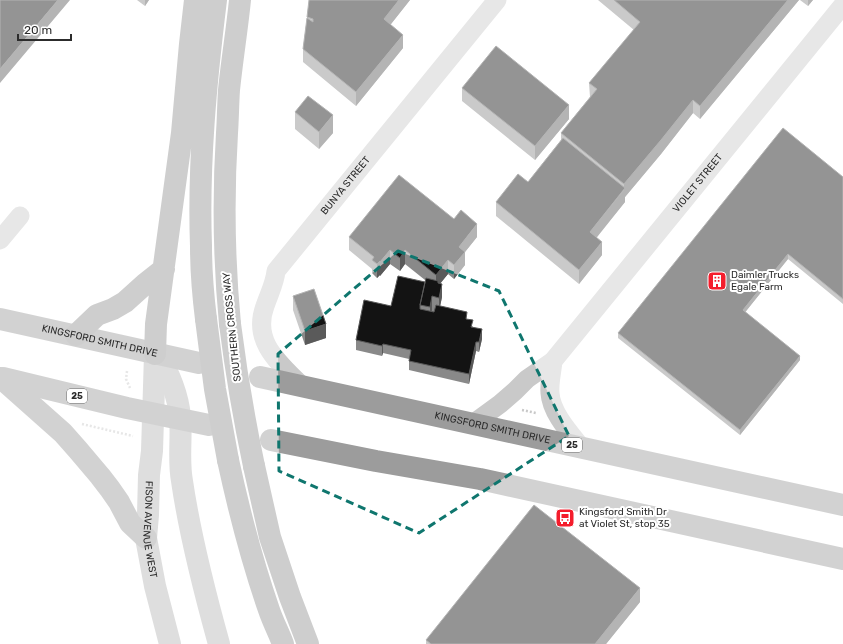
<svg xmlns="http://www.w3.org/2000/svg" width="843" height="644" font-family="Rubik,sans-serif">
  <rect width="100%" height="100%" fill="#fff"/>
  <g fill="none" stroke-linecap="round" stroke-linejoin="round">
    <!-- path -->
    <path stroke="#c9c9c9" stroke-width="2.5" stroke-dasharray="2 2" stroke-linecap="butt" d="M127,371L126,379L130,388
      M522,410L536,413
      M82,424L133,436"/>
    <!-- minor -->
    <g stroke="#c9c9c9" stroke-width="19">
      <path d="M0,240L20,216"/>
      <path d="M553,361C552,372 549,383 550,393C551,412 569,432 581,447"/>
      <path id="s1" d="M301,385C278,362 252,341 265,306C269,294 275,283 276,271L497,0"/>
      <path id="s2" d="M474,423L500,404L515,391L527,379L553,361L843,5"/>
    </g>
    <!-- secondary -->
    <g stroke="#b6b6b6" stroke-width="22">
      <path id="s3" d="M155,354L152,451L149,475L148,515L146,538L155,586L170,644"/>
      <path d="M159,355C169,375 178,394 180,417C182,439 178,460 182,481C190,536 204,590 219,644"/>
    </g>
    <!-- trunk -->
    <g stroke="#9c9c9c" stroke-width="22">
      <path id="s4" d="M0,319L199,363"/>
      <path id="s5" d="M260,377L843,505"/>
      <path d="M1,378L63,433L78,450L100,476L110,489L119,502L130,523L146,538"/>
      <path d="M3,378L127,408L209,425"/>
      <path d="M271,440L376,461L480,479L843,559"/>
    </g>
    <!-- motorway -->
    <path stroke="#939393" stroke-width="22" d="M206,319C203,295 201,270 201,246C198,164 206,81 216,0
      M230,324C224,261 223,197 227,133C228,119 228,105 229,90C232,60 237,30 240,0
      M76,335L97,315L113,309L125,302L145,284L164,269
      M155,354L156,324L182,133L190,44L195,0
      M228,460C239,511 252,561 269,610C273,622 279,633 283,644
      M254,466L270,537L290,597L308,644"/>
    <!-- motorway-bridge -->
    <path stroke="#939393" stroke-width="22" d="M206,319L215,389L228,460
      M230,324C236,372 244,419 254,466"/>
  </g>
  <!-- wall -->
  <path fill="#898989" d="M137,0H149L145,6Z
    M410,0L390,25L403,48L356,106L303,62V49L307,17Z
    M598,0H799L700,119L693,113L661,154L625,197V202L596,237L602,255L579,284L496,216V202L528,182L561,140V133L590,97L589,83L634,30Z
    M800,0H813L808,6Z
    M462,88L569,119L535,160L462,101Z
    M295,112L333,133L319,149L295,129Z
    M843,177V304L788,259L745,312L800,360L740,435L618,338V333Z
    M349,237H477L465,252V265L454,279L448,274L440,283L442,297L440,306L467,319L482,339L479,352L476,351L469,384L409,370V359L383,353L382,356L356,350V340L391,306L425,282V280L405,264L400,271L390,264L380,276V275L377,278L372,273V269L349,250Z
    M293,296L326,338L305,345L293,310Z
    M640,602L606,644H426V640Z"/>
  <!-- shaded-wall -->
  <path fill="#5a5a5a" d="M58,0H70L0,83V69Z
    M145,0H149L145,6Z
    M399,0H410L384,33V19Z
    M788,0H799L700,119V106Z
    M808,0H813L808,6Z
    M403,35V48L356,106V92Z
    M693,100V113L661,154L625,197V202L590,246V232L624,190V184Z
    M569,105V119L535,160V146Z
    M333,115V133L319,149V132Z
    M477,224V237L465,252V265L454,279V265L459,247Z
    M602,242V255L579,284V270Z
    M390,250V264L380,276V262Z
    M405,250V264L400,271V258Z
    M788,254V259L743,315V310Z
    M448,260V274L436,289V275Z
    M380,261V275L377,278V264Z
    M442,284V297L439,312V298Z
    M432,296V310L430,320V307Z
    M326,324V338L305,345V331Z
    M482,329V339L479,352V342Z
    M476,342V351L469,384V374Z
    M383,344V353L382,356V346Z
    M800,356V360L740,435V430Z
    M640,588V602L606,644H595Z"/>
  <!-- building -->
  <path fill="#131313" stroke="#5a5a5a" d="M0,0H58L0,69Z
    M309,0H399L384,19L403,35L356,92L303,49L307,18L313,22V19L307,17Z
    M614,0H788L700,106L693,100L661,140L624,184L561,133L597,89L589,83L640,22Z
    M496,46L569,105L535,146L462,88Z
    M308,96L333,115L319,132L295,112Z
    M783,128L843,177V299L788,254L743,310L800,356L740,430L618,333Z
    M563,138L625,188L590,232L602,242L579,270L496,202L518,174L528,182Z
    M399,175L454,219L461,210L477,224L459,247L465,252L454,265L448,260L436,275L405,250L400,258L390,250L380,262V261L377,264L372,260L374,257L349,237Z
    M398,276L425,282L420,305V309L434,312L436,305L467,312L466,319L473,320L471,327L482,329L479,342H476L469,374L409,361L411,350L383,344L382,346L356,340L364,300L391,306Z
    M426,278L438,281V283L442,284L439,298L432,296L430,307L420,305Z
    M314,289L326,324L305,331L293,296Z
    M534,505L640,588L595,644H431L426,640Z"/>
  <!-- marked area -->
  <path d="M0 0H843V644H0ZM398,251L499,291L569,436L419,533L279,471L278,354Z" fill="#fff" fill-opacity=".55" fill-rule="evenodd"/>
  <path fill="none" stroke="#0f766e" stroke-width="3" stroke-dasharray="8 5" stroke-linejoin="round" d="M398,251L499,291L569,436L419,533L279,471L278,354Z"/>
  <!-- icons -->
  <defs>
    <symbol id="building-square" viewBox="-11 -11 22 22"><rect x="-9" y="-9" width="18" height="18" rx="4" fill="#f41d2c" stroke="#fff"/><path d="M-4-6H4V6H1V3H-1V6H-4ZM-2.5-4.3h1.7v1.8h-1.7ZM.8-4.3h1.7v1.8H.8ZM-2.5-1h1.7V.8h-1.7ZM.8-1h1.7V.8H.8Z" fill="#fff"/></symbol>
    <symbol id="bus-square" viewBox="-11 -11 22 22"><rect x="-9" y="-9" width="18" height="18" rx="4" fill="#f41d2c" stroke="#fff"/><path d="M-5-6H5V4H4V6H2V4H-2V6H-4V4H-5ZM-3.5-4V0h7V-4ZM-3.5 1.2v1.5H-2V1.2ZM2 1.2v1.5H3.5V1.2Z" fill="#fff"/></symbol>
  </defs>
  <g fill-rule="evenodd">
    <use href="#building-square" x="706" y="270" width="22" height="22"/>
    <use href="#bus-square" x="554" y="507" width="22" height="22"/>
  </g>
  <g text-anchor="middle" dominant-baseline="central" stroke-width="4" stroke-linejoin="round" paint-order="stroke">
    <!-- shield labels -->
    <g fill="#fff" stroke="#6b6b6b" stroke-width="1">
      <rect x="67" y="389" width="20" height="14" rx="3"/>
      <rect x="562" y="438" width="20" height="14" rx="3"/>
    </g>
    <g font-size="9" font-weight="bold" fill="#2c2c2c">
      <text x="77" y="396">25</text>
      <text x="572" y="445">25</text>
    </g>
    <!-- street labels -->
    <g font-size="10" fill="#2c2c2c" stroke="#fff">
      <text stroke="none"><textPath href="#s2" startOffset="330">VIOLET STREET</textPath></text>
      <text stroke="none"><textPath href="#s1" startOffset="240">BUNYA STREET</textPath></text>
      <text transform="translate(232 327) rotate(-96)">SOUTHERN CROSS WAY</text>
      <text stroke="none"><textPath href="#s4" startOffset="102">KINGSFORD SMITH DRIVE</textPath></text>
      <text stroke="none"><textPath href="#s5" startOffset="238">KINGSFORD SMITH DRIVE</textPath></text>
      <text stroke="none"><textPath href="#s3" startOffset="176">FISON AVENUE WEST</textPath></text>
    </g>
    <!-- poi labels -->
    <g font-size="10" fill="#2c2c2c" stroke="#fff" text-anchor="start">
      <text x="731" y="275">Daimler Trucks<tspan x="731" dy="12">Egale Farm</tspan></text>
      <text x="579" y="512">Kingsford Smith Dr<tspan x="579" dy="12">at Violet St, stop 35</tspan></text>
    </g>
  </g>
  <!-- scale -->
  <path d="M18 34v6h53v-6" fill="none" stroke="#2c2c2c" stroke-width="2"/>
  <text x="24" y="34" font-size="12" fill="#2c2c2c" stroke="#ffffff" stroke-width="3" paint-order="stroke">20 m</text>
</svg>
